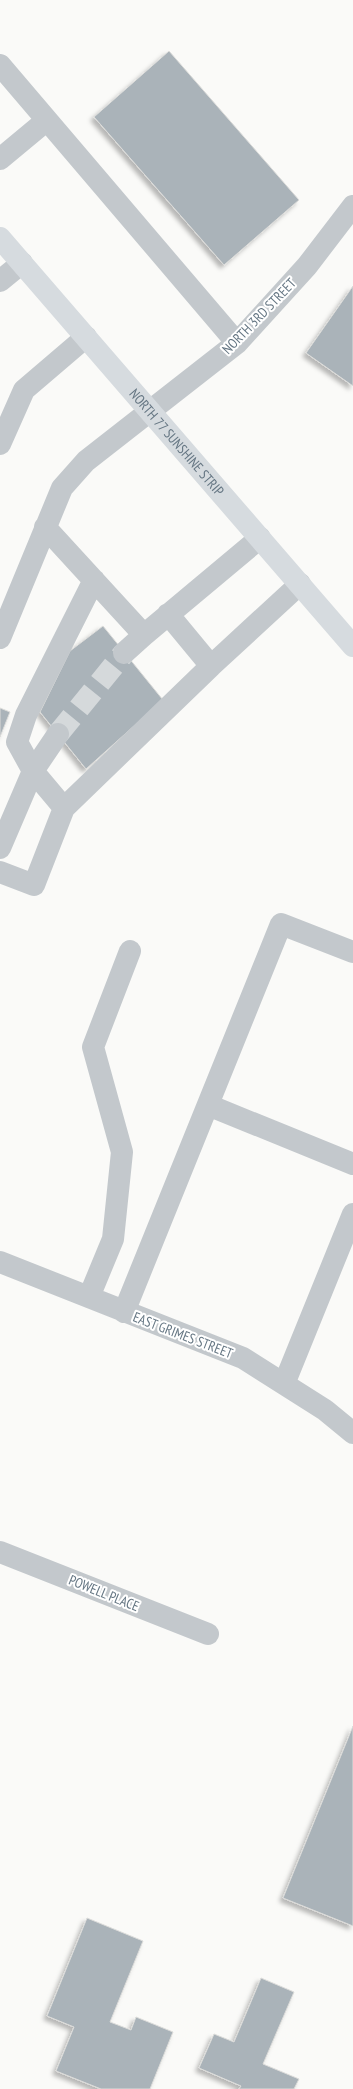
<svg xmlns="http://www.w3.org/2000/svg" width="353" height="2089" font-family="'PT Sans Narrow',sans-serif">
  <defs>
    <filter id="shadow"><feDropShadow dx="-3.5" dy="3.5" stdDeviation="2" flood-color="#0004"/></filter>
  </defs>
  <rect width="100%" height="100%" fill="#fafaf8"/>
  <!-- building -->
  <path fill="#aab3b9" stroke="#dcdcda" filter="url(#shadow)" d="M169,51L299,200L224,265L94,117Z
    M353,286V386L306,353Z
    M103,626L163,700L86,769L40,712L70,651Z
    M0,708L10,712L0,737Z
    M353,1726V1926L283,1898Z
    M87,1918L143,1941L110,2022L131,2030L136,2017L173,2032L150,2089H101L56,2071L74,2027L47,2016Z
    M261,1978L294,1992L263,2064L299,2079L294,2089H239L241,2086L199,2068L214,2034L234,2042Z"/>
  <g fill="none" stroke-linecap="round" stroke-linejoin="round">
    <!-- minor-tunnel -->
    <path stroke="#d5d9db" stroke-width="22" stroke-dasharray="22 11" stroke-linecap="butt" d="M58,734L124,653"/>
    <!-- minor -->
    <path stroke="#c3c8cc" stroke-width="22" d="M0,65L237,343
      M0,159L47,120
      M0,281L22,263
      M0,444L24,390L86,337
      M45,527L144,635L260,538
      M168,614L211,666
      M0,638L62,488L86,461L237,343L307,266L353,206
      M124,653L144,635
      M64,808L33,771L17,742L26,715L94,580
      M0,848L33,771L58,734
      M0,872L34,885L64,808L211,666L300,584
      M208,1105L353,1164
      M0,1262L243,1358L325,1410L353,1433
      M89,1297L113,1239L122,1152L93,1047L130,951
      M124,1312L281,924L353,952
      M284,1384L353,1214
      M0,1552L208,1634"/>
    <!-- major -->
    <path stroke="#d6dbdf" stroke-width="22" id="s1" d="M0,238L353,646"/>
  </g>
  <g text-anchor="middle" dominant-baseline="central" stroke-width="4" stroke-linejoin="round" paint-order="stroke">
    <!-- street labels -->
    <g font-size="14" fill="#657683" stroke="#fff">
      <text transform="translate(259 316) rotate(-46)">NORTH 3RD STREET</text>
      <text stroke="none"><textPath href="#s1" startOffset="270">NORTH 77 SUNSHINE STRIP</textPath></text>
      <text transform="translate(183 1335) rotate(21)">EAST GRIMES STREET</text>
      <text transform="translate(104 1593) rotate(22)">POWELL PLACE</text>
    </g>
  </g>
</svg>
